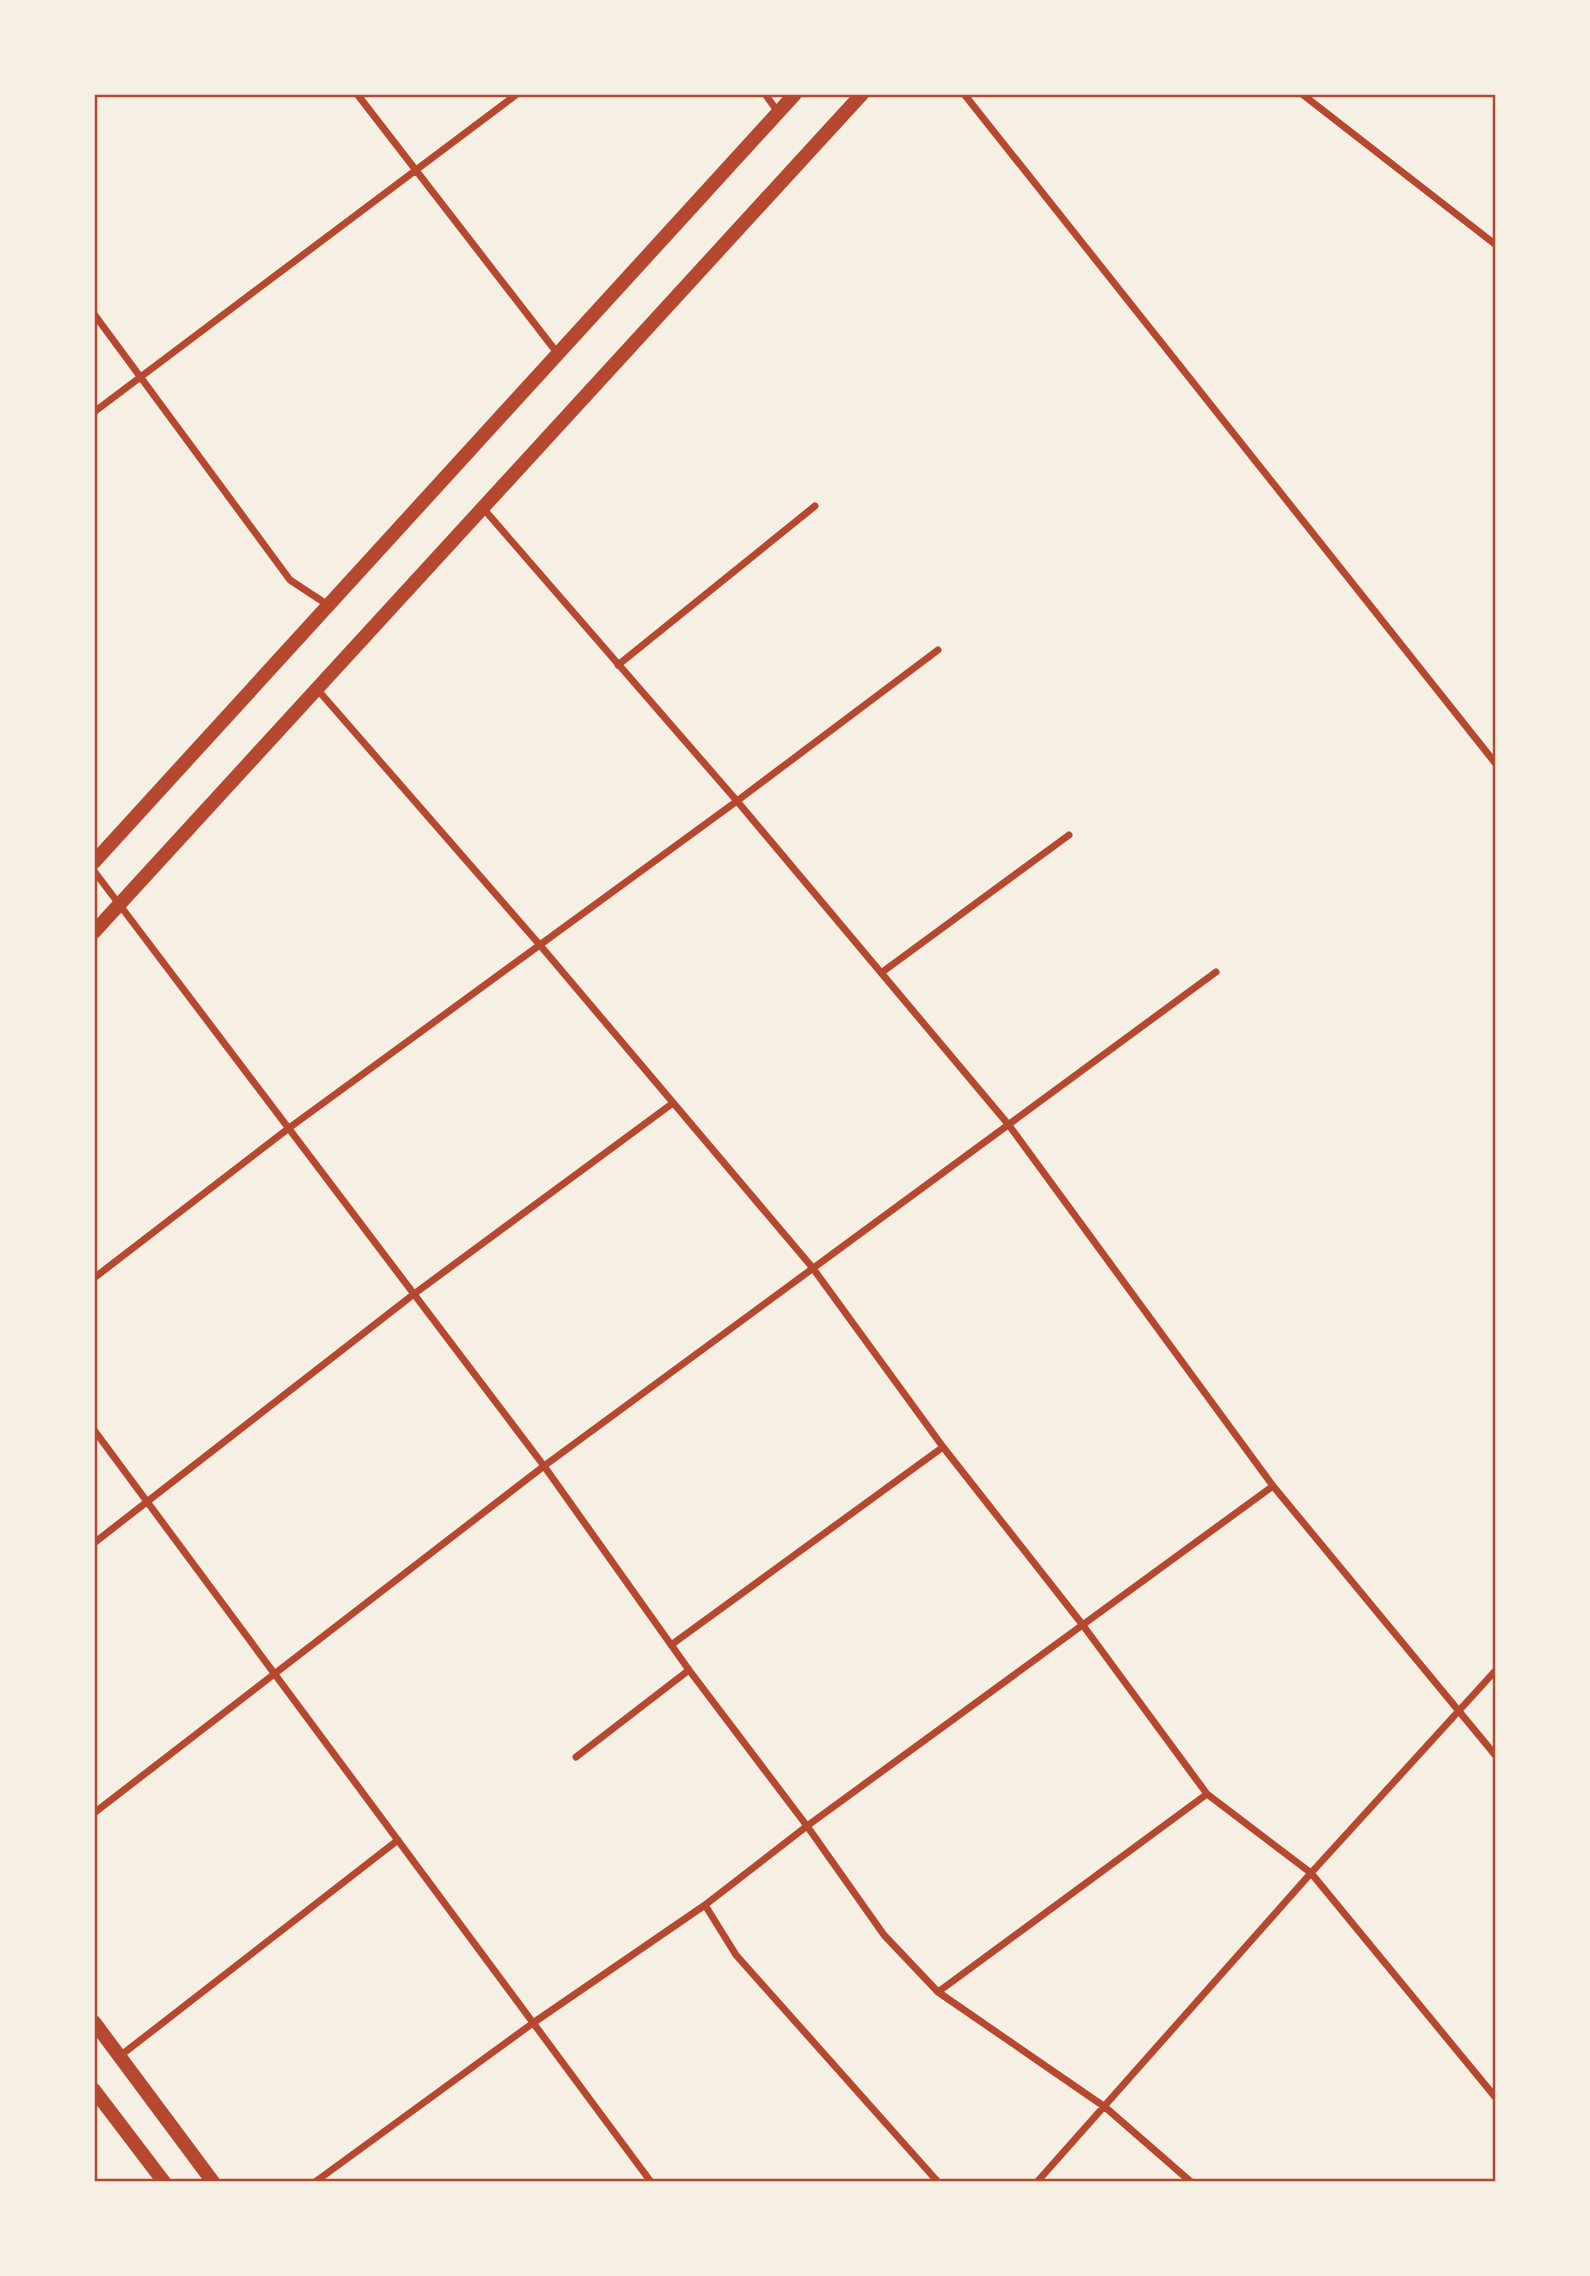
<svg xmlns="http://www.w3.org/2000/svg" width="1590" height="2276" font-family="Quicksand,sans-serif">
  <rect width="100%" height="100%" fill="#f6efe4"/>
  <g fill="none" stroke-linecap="round" stroke-linejoin="round">
    <!-- minor -->
    <path stroke="#b5482f" stroke-width="7" d="M357,94L558,354
      M765,94L778,112
      M964,94L1496,764
      M1302,94L1496,245
      M94,314L290,580L328,605
      M94,412L517,94
      M482,507L737,801L1008,1124L1273,1486L1496,1756
      M618,665L815,506
      M317,689L539,944L812,1267L943,1447L1082,1624L1207,1794L1311,1873L1496,2098
      M94,871L544,1466L689,1670L807,1826L884,1935L938,1992L1105,2107L1191,2182
      M881,973L1069,835
      M94,1278L289,1128L737,801L938,650
      M94,1430L651,2182
      M94,1543L414,1294L673,1103
      M671,1645L943,1447
      M576,1757L689,1670
      M94,1813L544,1466L1216,972
      M705,1905L736,1955L938,2182
      M938,1992L1207,1794
      M120,2056L398,1840
      M315,2182L533,2023L705,1905L807,1826L1273,1486
      M1037,2182L1311,1873L1496,1670"/>
    <!-- secondary -->
    <path stroke="#b5482f" stroke-width="14" d="M94,862L795,94
      M94,932L862,94
      M94,2022L213,2182
      M94,2090L164,2182"/>
  </g>
  <!-- border -->
  <rect width="1590" height="2276" fill="none" stroke="#f6efe4" stroke-width="192"/>
  <rect x="96" y="96" width="1398" height="2084" fill="none" stroke="#b5482f" stroke-width="2.5"/>
</svg>
